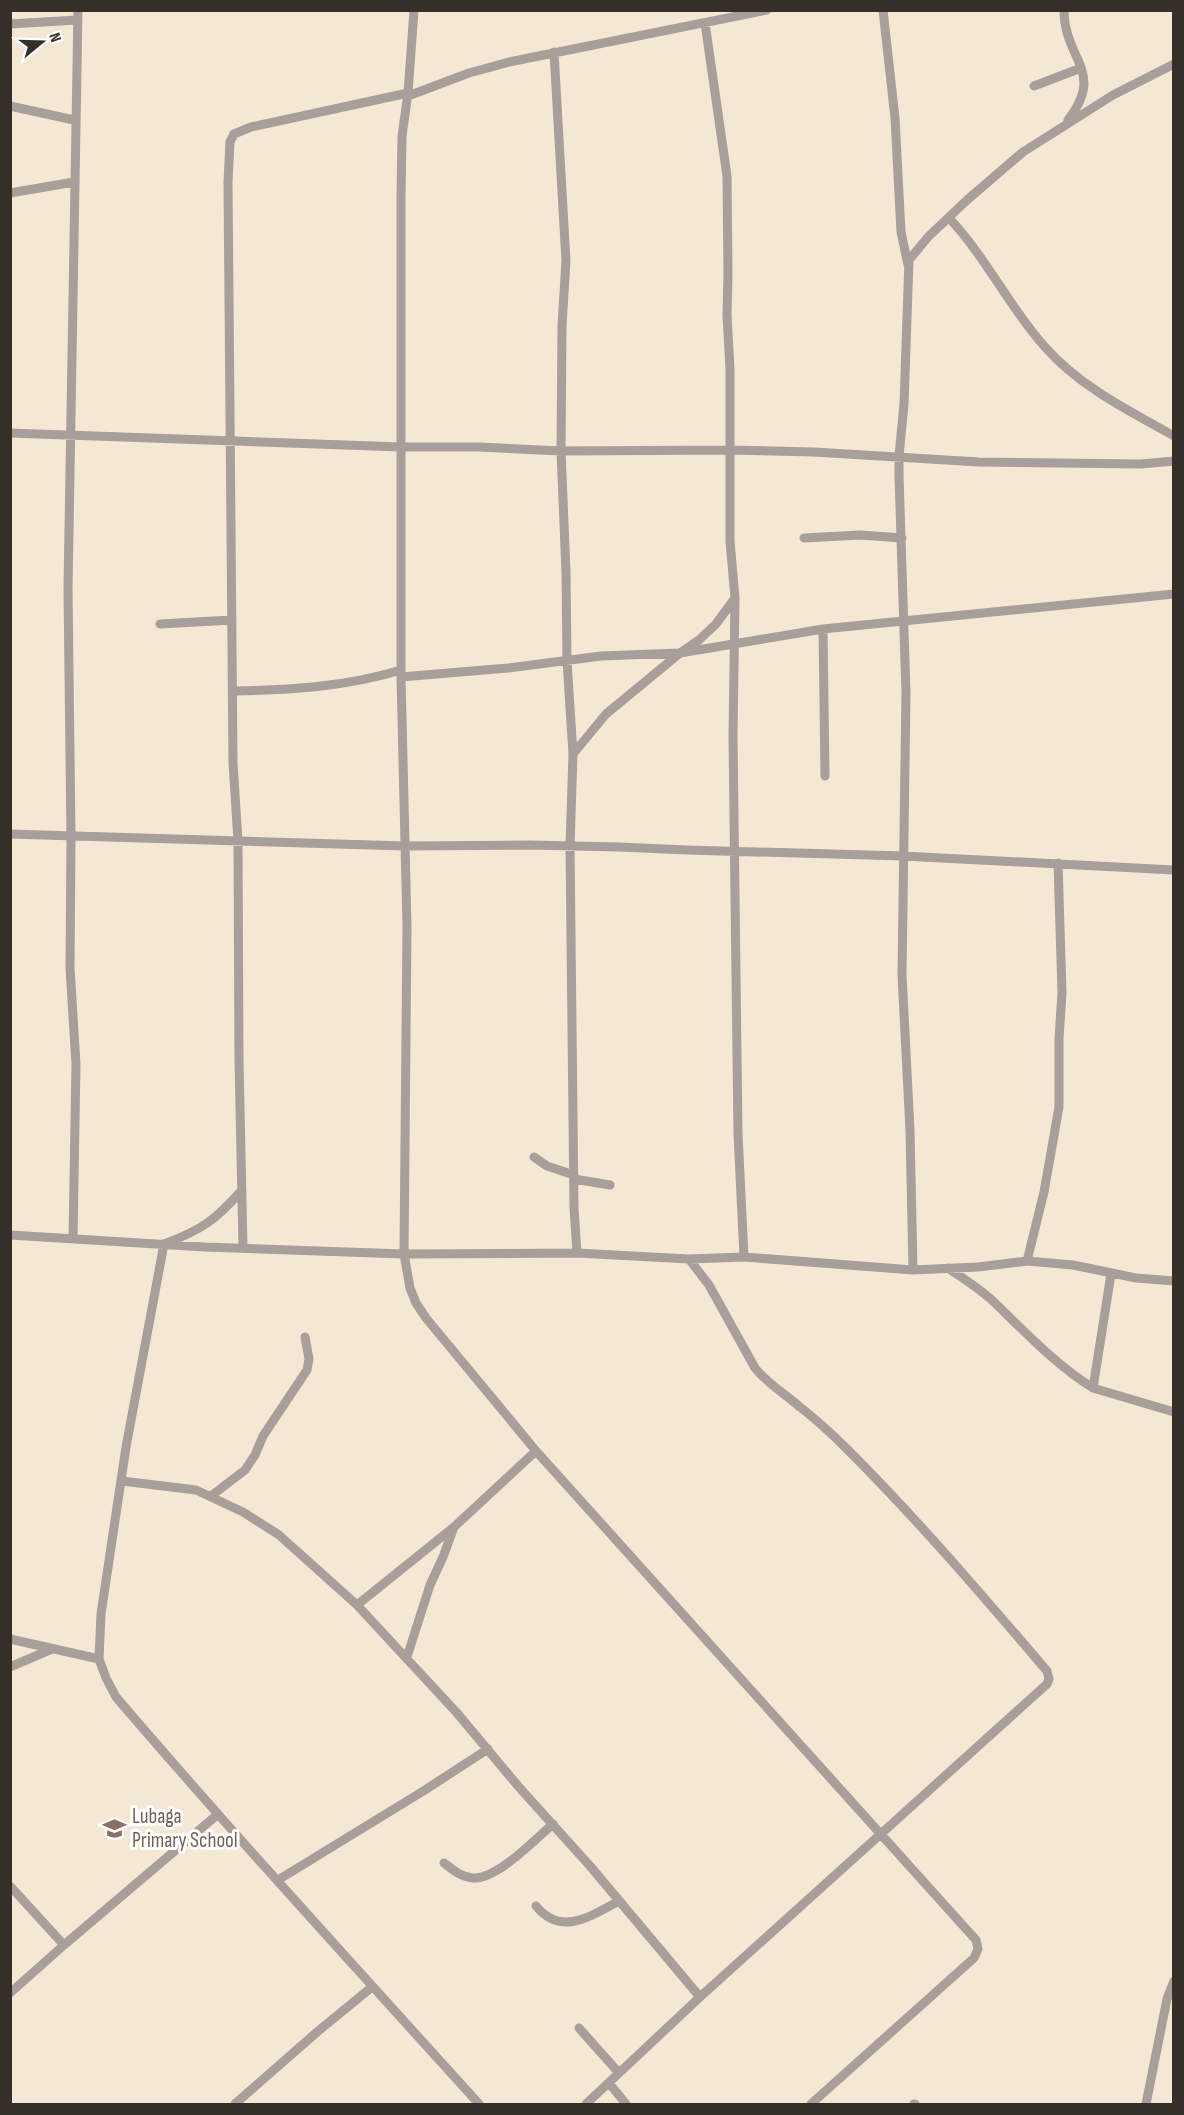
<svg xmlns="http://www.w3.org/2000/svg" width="1184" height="2115" font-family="'Sofia Sans Condensed',sans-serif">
  <rect width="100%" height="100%" fill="#f4e7d3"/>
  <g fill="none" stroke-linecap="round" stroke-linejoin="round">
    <!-- street -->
    <path stroke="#a89e9a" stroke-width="9" d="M414,10L408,93L402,136L401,195V677L407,926L404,1254L410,1288L416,1303L426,1318L536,1451L976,1940L978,1949L974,1958L811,2104
      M883,10L895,118L901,232L908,265
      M1064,10C1064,60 1106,71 1068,120
      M705,23L727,176L728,274L727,315L730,369V541L735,598L733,736L738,1134L744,1257
      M10,24L77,20
      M554,52L566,261L562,325L561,451L566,572L567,661L573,754L570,846L574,1208L577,1253
      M1034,86L1081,68
      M408,96L469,73L509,62L767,10
      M10,106L74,120
      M10,193L74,182
      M949,218C986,257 1009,307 1045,347C1079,386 1129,411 1174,436
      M10,433L401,447H479L561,451L730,450L814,452L979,462L1141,464L1174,461
      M804,538L860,535L902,538
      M160,624L232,620
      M823,629L825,776
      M401,677L508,668L601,656L680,653L823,629L1174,594
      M233,691C290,690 345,687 401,670
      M573,754L606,714L680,653L699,640L716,624L735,598
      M10,834L405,846L529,845L619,847L687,850L903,856L1174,870
      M534,1157L547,1166L574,1175
      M574,1179L610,1185
      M242,1190C215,1221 201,1230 164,1244L126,1447L101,1614L99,1659L106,1678L116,1697C234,1835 357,1969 479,2104
      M10,1235L205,1247L404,1254L577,1253L689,1259L744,1257L913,1270L978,1267L1027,1261L1073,1265L1136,1278L1174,1281
      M73,1239L76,1064L70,968L71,837L68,588L78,10
      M243,1248L239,1060L238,841L233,763L228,182L230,142L234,134L251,127L408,93
      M1027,1261L1044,1192L1059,1107V1039L1062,992L1058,863
      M948,1268C964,1279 980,1289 994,1302C1025,1332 1056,1365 1093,1388L1174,1412
      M913,1270L910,1130L902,975L906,693L899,476V456L904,404L909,260L928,237L967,200L1023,152L1113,95L1174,64
      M1093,1388L1111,1274
      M122,1481L196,1490L243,1512L279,1535L357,1605L457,1713L518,1786L590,1866L700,1997
      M211,1496L245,1470L255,1455L263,1436L307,1370L309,1359L305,1337
      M357,1605L454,1527L536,1451
      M10,1639L99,1659
      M407,1657L430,1585L443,1557L454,1527
      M10,1667L52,1649
      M444,1863C453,1870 461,1877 473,1878C498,1879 534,1840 553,1824
      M278,1880L425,1790L488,1749
      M10,1886L64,1945
      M536,1906C561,1937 591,1916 619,1901
      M10,1993L64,1945L217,1815
      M579,2028L619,2073
      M609,2083L626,2104
      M235,2104L317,2032L372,1987
      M586,2104L700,1997L1047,1684L1049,1679L1047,1671C983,1596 918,1520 848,1450C833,1435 817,1420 800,1407C785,1394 768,1384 755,1368L709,1285L689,1259
      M914,2104H915
      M1146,2104L1167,1999L1174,1981"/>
  </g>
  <!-- icons -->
  <defs>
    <symbol id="school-bare" viewBox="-9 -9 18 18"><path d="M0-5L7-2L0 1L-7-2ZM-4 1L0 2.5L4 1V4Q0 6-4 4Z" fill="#8d6e63" stroke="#fff" stroke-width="2.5" paint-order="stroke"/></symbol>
  </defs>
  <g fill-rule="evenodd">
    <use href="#school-bare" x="98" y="1812" width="33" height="33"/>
  </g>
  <g text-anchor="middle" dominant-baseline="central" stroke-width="6" stroke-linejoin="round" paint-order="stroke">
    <!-- education labels -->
    <g font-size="21" fill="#785e54" stroke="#fff" text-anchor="start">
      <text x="132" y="1816">Lubaga<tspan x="132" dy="24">Primary School</tspan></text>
    </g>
  </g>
  <!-- border -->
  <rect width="1184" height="2115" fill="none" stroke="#342f27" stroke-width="24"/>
  <!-- north arrow -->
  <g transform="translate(42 42) rotate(71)" stroke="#ffffff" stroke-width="4.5" paint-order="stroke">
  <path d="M0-4.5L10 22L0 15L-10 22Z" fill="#342f27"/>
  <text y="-9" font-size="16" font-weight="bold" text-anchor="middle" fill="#342f27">N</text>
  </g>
</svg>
